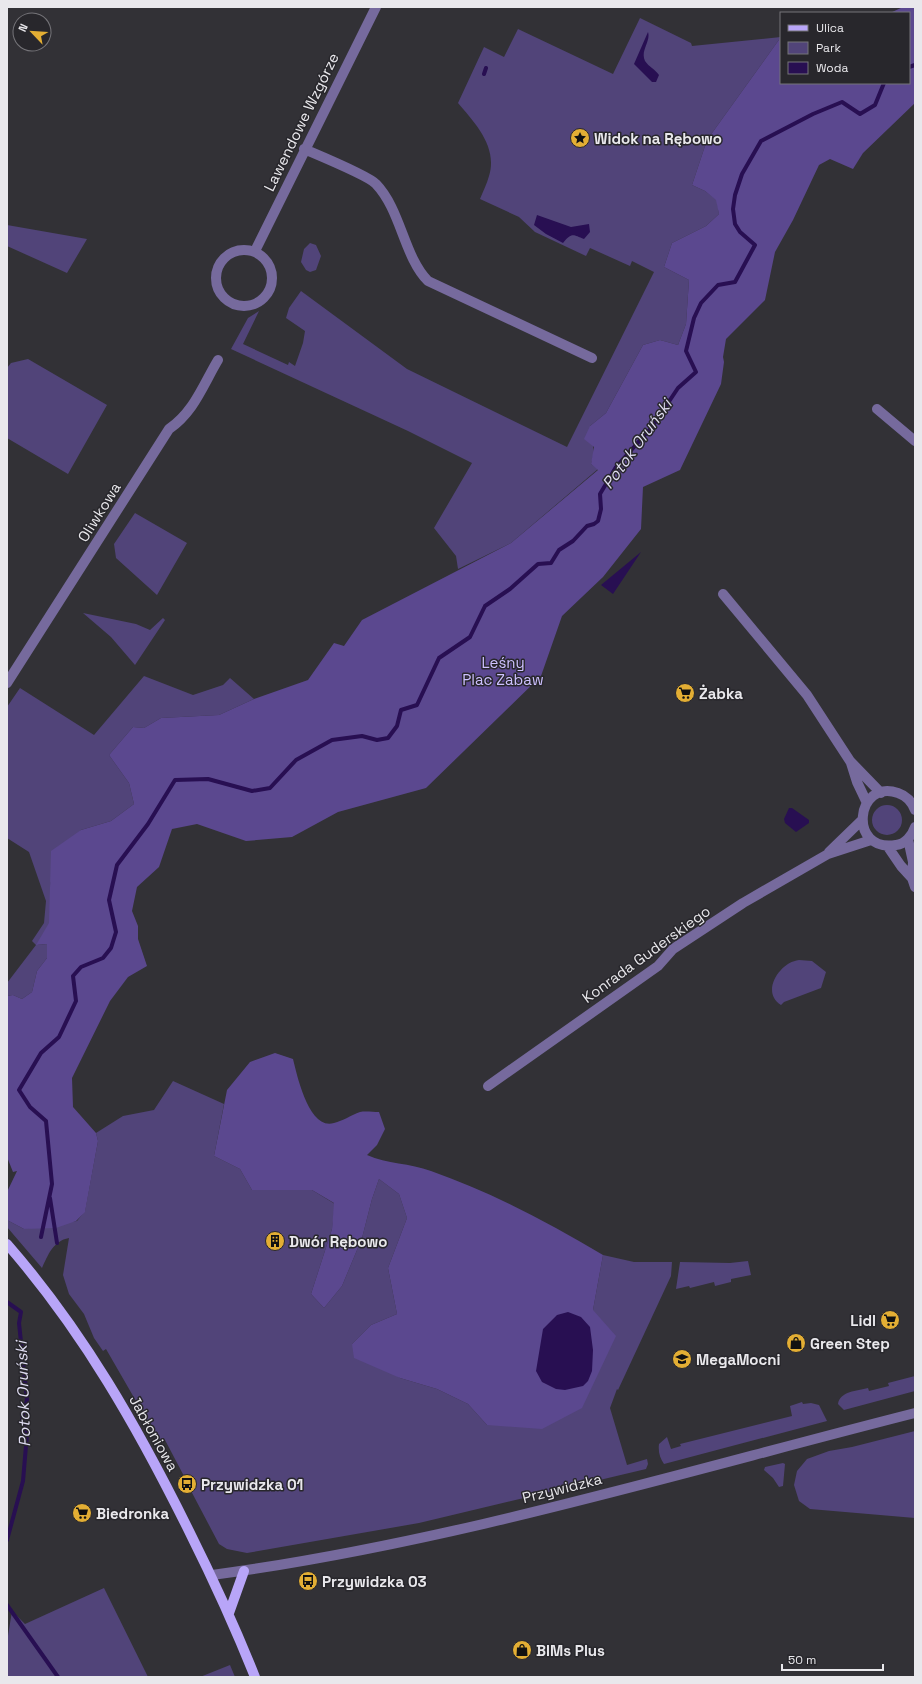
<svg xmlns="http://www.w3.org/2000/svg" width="922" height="1684" font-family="'Space Grotesk',sans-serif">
  <rect width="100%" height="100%" fill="#323136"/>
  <!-- green -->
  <path fill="#514479" d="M640,18L691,43L692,46L781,37L707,140L692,185L705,191L717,200L719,214L706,226L672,243L664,267L689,280L686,324L678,345L660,340L643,345L606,413L590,426L594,453L591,464L598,469L511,543L458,569L456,556L434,528L472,463L408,431L231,349L248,318L259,311L243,344L288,365L289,362L295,366L303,343L305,331L286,318L289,308L301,291L407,369L567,447L654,272L632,261L630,266L590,248L586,256L535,232L519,217L480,199C483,191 487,184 489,176C498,147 475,123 458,103L484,47L504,57L518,29L613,74Z
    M7,225L87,239L67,273L7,246Z
    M310,243L316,245L321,256L316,270L310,272L306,270L301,262L304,249Z
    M28,359L107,405L68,474L7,438V368L11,363Z
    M135,513L187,543L157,595L116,558L114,544Z
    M83,613L136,624L150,630L163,618L165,620L135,665L111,637Z
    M144,676L193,695L223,685L230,678L254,699L219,715L161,718L144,728L133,727L109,755L129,783L134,804L111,821L81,830L50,883V923L37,945L47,944V958L37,971L32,992L22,999L13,995L7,996V983L36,945L32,941L44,923L46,901L29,852L7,838V707L20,688L94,735Z
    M872 820a15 15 0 1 1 30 0a15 15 0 1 1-30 0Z
    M799,960L812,961L826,972L821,988L784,1002L781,1005C760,992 780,962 799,960Z
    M173,1081L224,1104L214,1156L240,1169L252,1190H312L335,1204L332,1229L311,1294L324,1308L342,1286L362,1238L372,1199L379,1179L399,1194L407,1218L388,1268L397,1314L371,1325L352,1344L400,1378L437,1389L468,1404L487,1425L593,1310L603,1255L634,1262H672L671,1276L618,1390L617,1389L610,1408L627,1465L647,1459L648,1464L646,1469L419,1523L247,1553L227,1549L219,1544L190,1489L193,1487L188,1477L185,1478L165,1440L158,1439L155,1434L106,1349L103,1351L94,1338L84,1314L69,1294L63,1275L69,1238C53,1241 48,1255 42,1268L7,1227V1220L24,1229L77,1221L85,1211L98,1141L96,1133L123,1116L154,1110Z
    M748,1261L751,1275L731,1279V1282L715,1286L714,1282L690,1288L689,1286L676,1289L680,1262L730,1263Z
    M915,1376V1391L844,1410L838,1404C840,1391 857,1391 868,1388L869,1391L889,1386L888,1383Z
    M802,1402L803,1404L811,1403L819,1405L827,1421L664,1464C660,1458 658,1452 659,1444L667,1437L671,1449L681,1446L680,1444L792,1416L790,1406Z
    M915,1431V1518L810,1509L799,1501L794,1485L797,1471L807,1459L829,1451L852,1447Z
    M783,1463L785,1464L783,1486L779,1487L773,1478L764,1470L765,1467Z
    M104,1588L148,1677H7V1642L12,1611L25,1624Z
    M230,1665L235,1677H200Z"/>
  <!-- forest -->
  <path fill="#5b488f" d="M903,7H915V103L863,153L853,169L830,159L819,165L793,220L775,252L765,300L726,339L723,357L724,362L721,384L680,470L643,487L641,529L603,577L562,616L541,676L426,788L338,812L292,837L246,841L197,824L172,829L159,867L137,887L132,911L138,926V939L147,966L128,977L110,1001L72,1078L73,1107L96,1133L98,1141L85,1212L76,1221L56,1228L24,1229L7,1220V1192L17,1171L13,1172L7,1157V996L13,995L22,999L32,992L37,971L47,958V944L36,945L49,923L51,851L81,830L111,821L134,804L129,783L109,755L133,727L144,728L161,718L219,715L254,699L308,680L334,643L344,646L362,620L511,543L598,470L591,464L594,447L584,439L590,426L606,413L643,345L660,340L678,345L686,324L689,280L664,267L672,243L706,226L719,214L716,200L705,191L692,185L707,140L781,37V83H909V13H890Z
    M275,1053L293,1059C297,1075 309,1131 334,1123C343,1121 351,1115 360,1112C365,1111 373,1112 379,1112L385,1129L377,1145L367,1155C387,1164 410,1163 431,1171C491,1192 549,1223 603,1255L593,1310L616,1336L582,1408L542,1429L487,1425L468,1404L437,1389L400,1378L354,1358L352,1344L371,1325L397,1314L388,1268L407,1218L399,1194L379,1179L372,1199L362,1238L342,1286L324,1308L311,1294L332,1229L334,1203L312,1190H252L240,1169L214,1156L227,1090L250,1062Z"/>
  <!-- water -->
  <path fill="#280f52" d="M648,32C651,41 640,51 645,61C649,67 655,69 659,75L656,82H652L634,64Z
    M537,215L571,227L589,224L590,232L584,239C573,235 572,232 563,243L546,234L534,225Z
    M641,552L613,594L601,585Z
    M789,808H792L809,820V823L796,832L785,823L784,819Z
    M568,1312L581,1317L590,1327L593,1350L592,1371L588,1381L583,1386L565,1390L556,1389L542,1382L536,1371L543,1329L557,1315Z"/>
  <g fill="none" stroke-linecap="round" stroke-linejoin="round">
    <!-- stream -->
    <path stroke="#280f52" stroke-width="4" d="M909,67L915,65
      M484,74L486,68
      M50,1198L57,1243
      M41,1237L52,1184L46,1121L30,1107L19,1090L41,1053L59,1037L76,1001L73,976L81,967L103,958L111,948L116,932L109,900L117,865L148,824L175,780L208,779L252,791L270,788L296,760L332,740L362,736L377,740L388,738L397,726L401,710L417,705L439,658L470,637L485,606L510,589L538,564L551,563L559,550L573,541L587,526L594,524L598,521L601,509L600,494L616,467L652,427L678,388L696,372L686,351L694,318L701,303L718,285L735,282L755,245L740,232L735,224L733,209L735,195L742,174L761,141L813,114L842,102L860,114L875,105L884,83
      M7,1302L21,1312L19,1323L27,1400L22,1419L27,1434L23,1481L7,1540
      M7,1605L58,1677"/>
    <!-- minor -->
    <path stroke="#766a9d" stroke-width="10" d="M304,149C318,155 369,176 376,184C401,210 404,257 428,281L592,358
      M216 278a28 28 0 1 1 56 0a28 28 0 1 1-56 0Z
      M255,251L376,7
      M877,409L915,441
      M723,594L807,695L850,761L881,793
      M7,683L169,429C194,412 203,385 218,360
      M851,763L857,782L867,803
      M915,810C912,802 907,796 898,793C856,778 847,853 896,845C905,844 912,836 915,827
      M908,839L913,862L912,878
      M888,847L901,866L912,878L915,887
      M829,852L862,820
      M488,1086L658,966L673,949L743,903L828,854L871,840
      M212,1575C450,1543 682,1472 915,1413"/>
    <!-- major -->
    <path stroke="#b8a5f8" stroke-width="10" d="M7,1244C83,1331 138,1428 189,1531C213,1579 235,1627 255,1677
      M229,1613L244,1571"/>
  </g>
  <!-- icons -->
  <defs>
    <symbol id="sight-disc" viewBox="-11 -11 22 22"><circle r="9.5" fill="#e3ae34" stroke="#28272c"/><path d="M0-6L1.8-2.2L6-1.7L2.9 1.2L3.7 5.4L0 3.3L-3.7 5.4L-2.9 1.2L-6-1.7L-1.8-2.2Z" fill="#111"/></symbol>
    <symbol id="supermarket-disc" viewBox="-11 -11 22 22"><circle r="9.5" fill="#e3ae34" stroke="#28272c"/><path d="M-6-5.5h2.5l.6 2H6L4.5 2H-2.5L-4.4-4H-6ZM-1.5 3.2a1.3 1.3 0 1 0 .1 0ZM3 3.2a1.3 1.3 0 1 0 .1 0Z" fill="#111"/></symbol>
    <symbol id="building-disc" viewBox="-11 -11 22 22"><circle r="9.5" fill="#e3ae34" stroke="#28272c"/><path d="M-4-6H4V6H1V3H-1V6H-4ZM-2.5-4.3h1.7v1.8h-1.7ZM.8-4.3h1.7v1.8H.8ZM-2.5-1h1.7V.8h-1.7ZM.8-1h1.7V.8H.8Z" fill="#111"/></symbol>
    <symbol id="shop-disc" viewBox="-11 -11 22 22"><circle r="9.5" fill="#e3ae34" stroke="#28272c"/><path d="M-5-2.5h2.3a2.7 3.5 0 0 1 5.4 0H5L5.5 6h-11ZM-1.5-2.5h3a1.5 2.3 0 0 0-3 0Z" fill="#111"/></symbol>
    <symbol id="school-disc" viewBox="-11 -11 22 22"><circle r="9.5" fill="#e3ae34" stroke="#28272c"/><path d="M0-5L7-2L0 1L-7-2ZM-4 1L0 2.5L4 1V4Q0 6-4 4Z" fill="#111"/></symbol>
    <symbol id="bus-disc" viewBox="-11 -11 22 22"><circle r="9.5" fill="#e3ae34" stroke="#28272c"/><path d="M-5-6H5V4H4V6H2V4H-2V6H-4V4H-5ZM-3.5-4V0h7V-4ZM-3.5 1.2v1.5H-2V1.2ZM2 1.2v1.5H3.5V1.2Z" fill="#111"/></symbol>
  </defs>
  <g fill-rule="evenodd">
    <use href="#sight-disc" x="569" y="127" width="22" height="22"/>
    <use href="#supermarket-disc" x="674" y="682" width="22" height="22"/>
    <use href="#building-disc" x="264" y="1230" width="22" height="22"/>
    <use href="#supermarket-disc" x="879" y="1309" width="22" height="22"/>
    <use href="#shop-disc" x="785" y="1332" width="22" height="22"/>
    <use href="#school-disc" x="671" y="1348" width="22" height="22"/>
    <use href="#bus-disc" x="176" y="1473" width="22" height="22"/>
    <use href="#supermarket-disc" x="71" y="1502" width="22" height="22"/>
    <use href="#bus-disc" x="297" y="1570" width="22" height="22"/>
    <use href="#shop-disc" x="511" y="1639" width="22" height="22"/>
  </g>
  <g text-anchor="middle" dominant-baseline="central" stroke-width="3" stroke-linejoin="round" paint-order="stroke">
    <!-- street labels -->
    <g font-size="15" fill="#e9e8ec" stroke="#28272c">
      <text transform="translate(301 122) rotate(-64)">Lawendowe Wzgórze</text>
      <text transform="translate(99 512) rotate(-58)">Oliwkowa</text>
      <text transform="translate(646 954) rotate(-36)">Konrada Guderskiego</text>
      <text transform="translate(154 1433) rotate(61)">Jabłoniowa</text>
      <text transform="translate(562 1488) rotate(-14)">Przywidzka</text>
    </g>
    <!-- poi labels -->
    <g font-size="15" font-weight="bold" fill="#e9e8ec" stroke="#28272c" text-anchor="start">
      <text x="594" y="138">Widok na Rębowo</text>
      <text x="699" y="693">Żabka</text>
      <text x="289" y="1241">Dwór Rębowo</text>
      <text x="876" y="1320" text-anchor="end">Lidl</text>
      <text x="810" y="1343">Green Step</text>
      <text x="696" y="1359">MegaMocni</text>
      <text x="201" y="1484">Przywidzka 01</text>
      <text x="96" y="1513">Biedronka</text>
      <text x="322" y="1581">Przywidzka 03</text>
      <text x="536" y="1650">BIMs Plus</text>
    </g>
    <!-- park labels -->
    <g font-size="15" fill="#cec1ff" stroke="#28272c">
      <text x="503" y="662">Leśny<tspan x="503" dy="17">Plac Zabaw</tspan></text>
    </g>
    <!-- water labels -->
    <g font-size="16" font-style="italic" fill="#dfdcf1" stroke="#28272c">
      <text transform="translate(637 444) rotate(-54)">Potok Oruński</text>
      <text transform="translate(23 1394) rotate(-92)">Potok Oruński</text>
    </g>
  </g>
  <!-- border -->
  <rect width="922" height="1684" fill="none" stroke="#e9e8ec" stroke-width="16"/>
  <!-- legend -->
  <rect x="780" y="12" width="130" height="72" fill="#28272c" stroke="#757479"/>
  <rect x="788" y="25" width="20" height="6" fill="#b8a5f8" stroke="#757479"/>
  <text x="816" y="32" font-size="12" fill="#e9e8ec">Ulica</text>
  <rect x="788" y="42" width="20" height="12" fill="#514479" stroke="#757479"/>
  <text x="816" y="52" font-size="12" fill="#e9e8ec">Park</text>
  <rect x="788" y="62" width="20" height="12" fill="#280f52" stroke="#757479"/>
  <text x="816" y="72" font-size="12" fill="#e9e8ec">Woda</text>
  <!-- north arrow -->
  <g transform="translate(32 32) rotate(295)"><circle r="19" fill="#28272c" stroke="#757479"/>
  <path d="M0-3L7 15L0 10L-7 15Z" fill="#e3ae34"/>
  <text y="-6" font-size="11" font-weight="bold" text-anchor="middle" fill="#e9e8ec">N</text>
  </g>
  <!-- scale -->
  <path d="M782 1664v6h101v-6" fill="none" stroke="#e9e8ec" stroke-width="2"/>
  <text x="788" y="1664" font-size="12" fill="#e9e8ec" stroke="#28272c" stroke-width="3" paint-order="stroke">50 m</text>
</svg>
